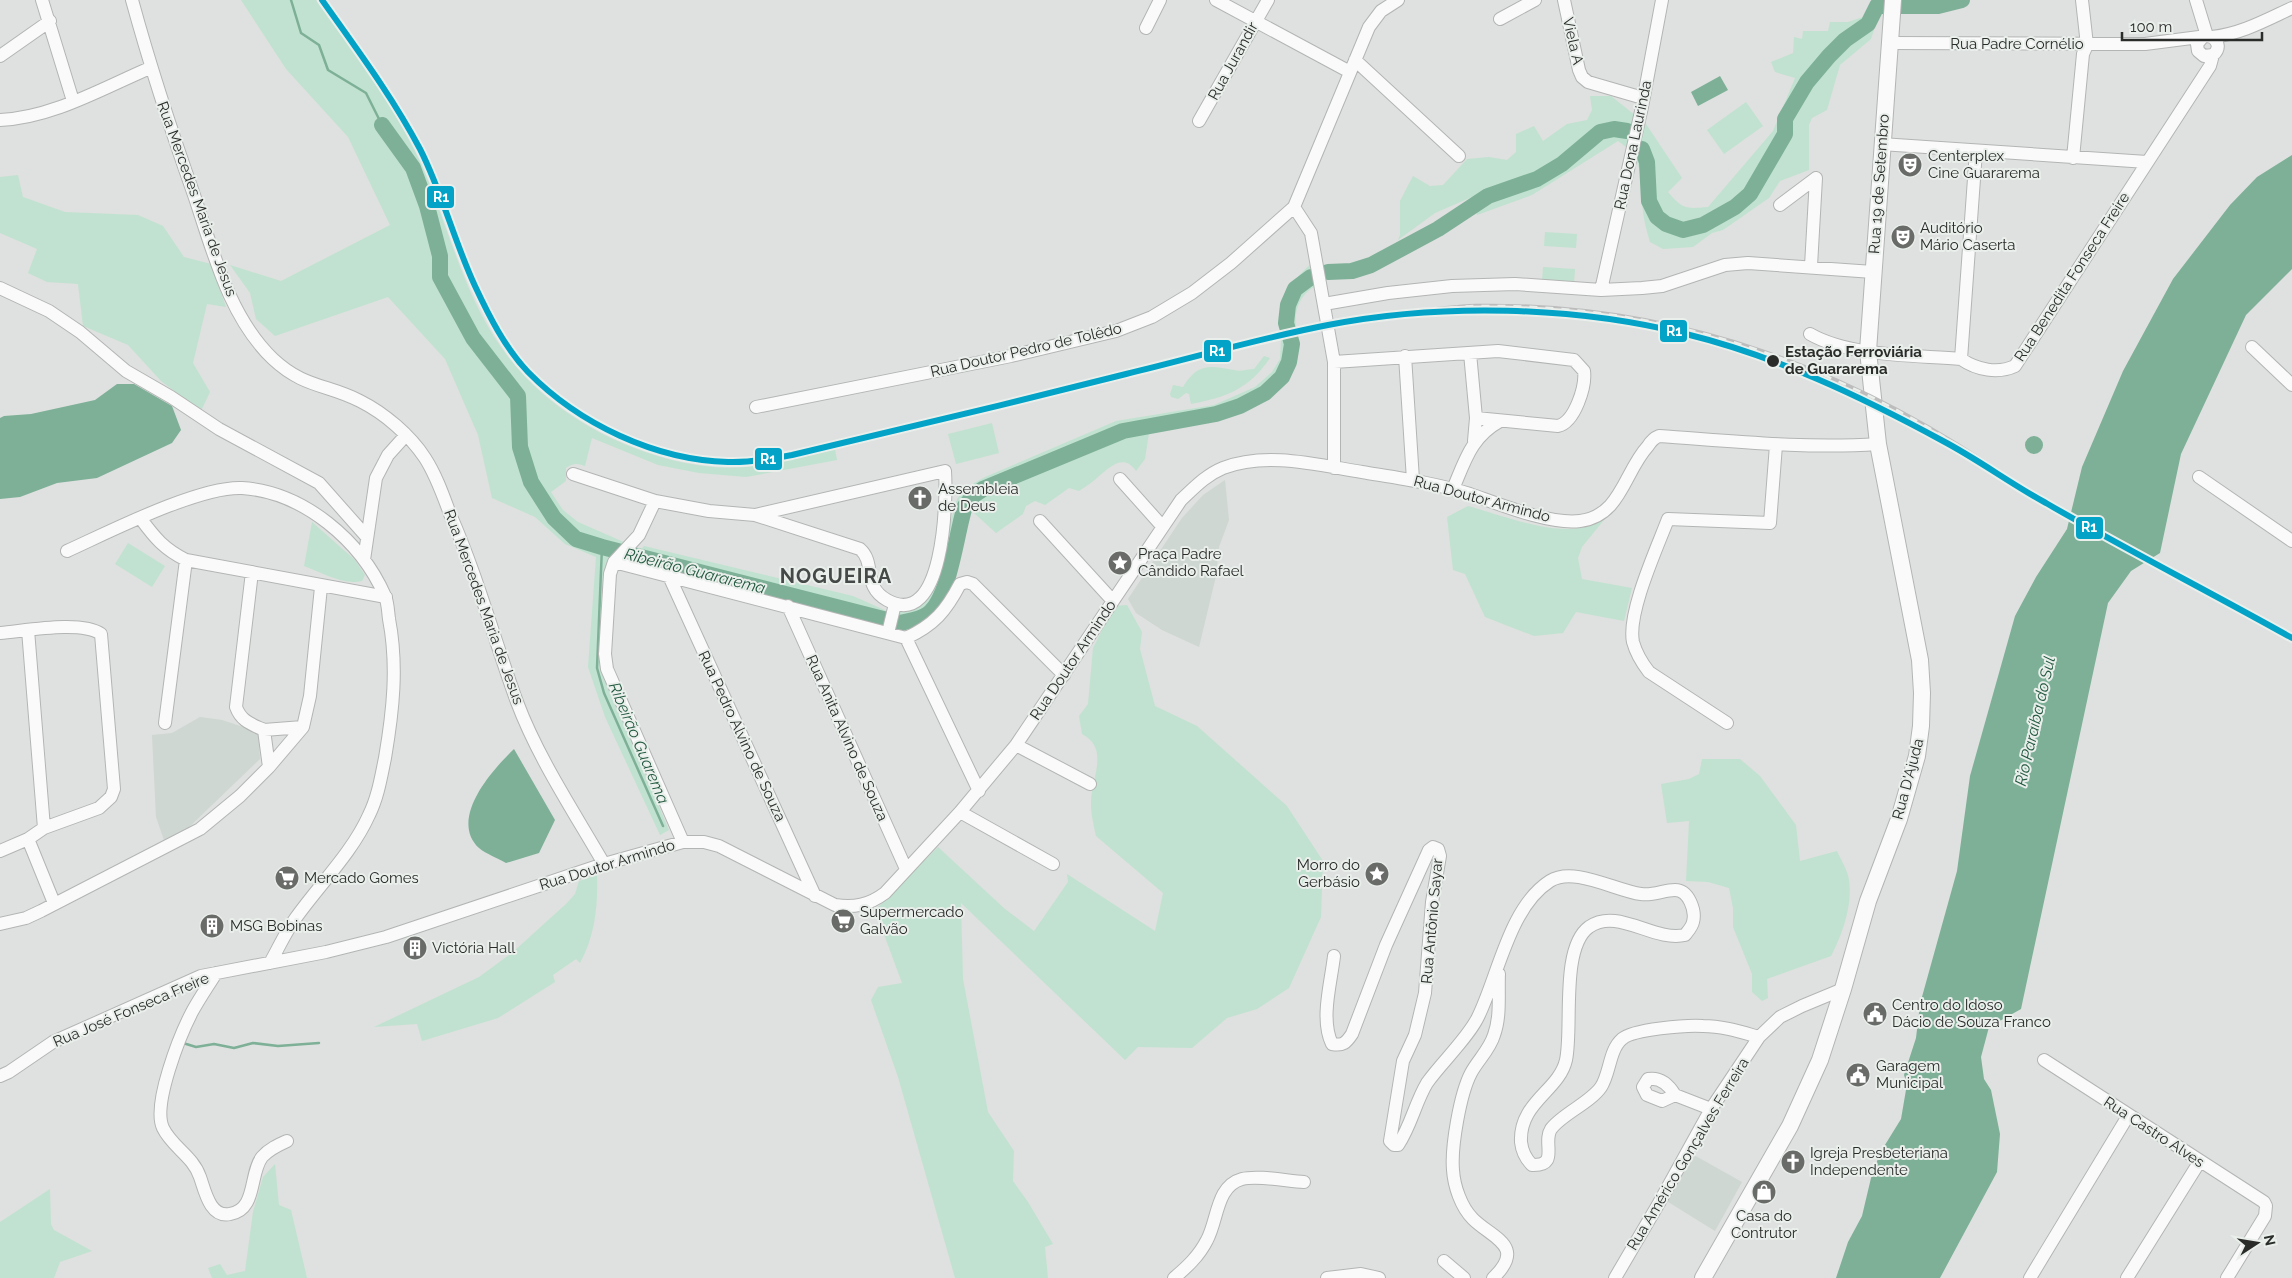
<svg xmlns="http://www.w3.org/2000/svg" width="2292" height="1278" font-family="Raleway,sans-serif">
  <rect width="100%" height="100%" fill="#dee1df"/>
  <!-- built -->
  <path fill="#ced7d1" d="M1225,480L1229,520L1219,547L1216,576L1199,647L1162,630L1136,613L1128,599L1182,518L1203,495Z
    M200,717L222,720L258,732L260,759L186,830L164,840L156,817L152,735L172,733Z
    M1692,1154L1742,1182L1715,1231L1665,1200Z"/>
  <!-- green -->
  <path fill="#c1e2d0" d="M241,0H316C354,53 395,106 422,166C448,226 463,293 501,347C547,414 632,459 713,467C754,471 796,458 835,449L837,460L746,477L699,473L658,465L592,438L585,466C577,463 573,463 566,468V481L551,492L563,510L578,522L626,543L607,561L601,665L606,682L669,830L660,835L605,717L588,667L596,557L565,544L535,517L492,498L478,435L445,359L388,297L275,336L256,319L250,293L230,265L281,281L390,225L348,137L286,69Z
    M1866,16L1869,28L1874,30L1871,39L1840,65L1827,110L1812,118L1809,125V170L1780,181L1769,198L1723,230L1712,233L1693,247L1663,249L1650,242C1646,229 1643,217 1642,203C1640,175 1644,158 1618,141L1532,195L1477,215L1472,197L1435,213L1398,240L1400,235V201L1413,176L1430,186L1443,185L1467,159L1489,157L1507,160L1516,152V134L1534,126L1543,141L1567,124L1587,120L1592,110L1590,96H1611L1646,124L1682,178L1668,192C1682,209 1686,209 1708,207L1773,131L1795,78L1775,72L1771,62L1793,53L1794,37L1802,39L1803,31H1828L1830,22H1848Z
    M1746,102L1763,126L1724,154L1707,130Z
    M18,175L23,197L65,212L138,215L163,226L184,257L211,264L226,307L207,304L193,363L210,392L201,411L161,381L128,345L83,326L78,284L47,282L28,273L37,249L0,233V177Z
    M1545,232L1577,234L1576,248L1544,246Z
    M1312,263L1314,287C1299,296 1294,311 1296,328L1280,333C1280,299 1287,285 1312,263Z
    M1543,267L1575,269L1574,284L1542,282Z
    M1297,336C1296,352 1293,367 1285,380C1282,387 1274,392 1269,396C1233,422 1191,425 1149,433L1145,459L1136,471C1124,453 1110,467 1099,476C1093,482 1086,486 1079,491L1069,488L1045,505L1035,501L1026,506L1023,514L996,533L974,513L973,508C951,552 966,631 894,629L897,612C947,607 941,549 953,513C955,507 956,499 960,495C966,487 976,482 985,477L1116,421L1214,405L1255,387L1272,372L1280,359L1281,340Z
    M1264,356L1270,358C1249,389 1227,397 1191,404L1189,394L1186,393L1178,399L1171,397L1170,394L1173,385L1183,387C1198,362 1211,366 1234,370C1240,372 1248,369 1254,369Z
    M992,423L999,453L956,464L948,434Z
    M1468,506C1501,515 1558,538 1591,525C1597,523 1603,518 1608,515L1582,547L1578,558L1582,579L1632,588L1624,621L1576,612L1563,633L1534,636L1485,617L1465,574L1453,570L1447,517Z
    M312,522L355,560L365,575L362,581C344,586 321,572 304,566Z
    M128,543L165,566L152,587L115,564Z
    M644,546L853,596L889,612L886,627L631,561Z
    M1127,605L1142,632L1140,649L1155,706L1197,726L1287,806L1323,861L1321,917L1289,988L1257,1009L1227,1018L1192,1048L1138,1047L1125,1060L961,903L963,979L988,1112L1014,1151L1013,1181L1028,1202L1053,1244L1045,1247L1048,1278H955L898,1077L871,1000L878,987L902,983L875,910L938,847L1005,909L1034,931L1068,882L1067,874L1155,931L1163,893L1096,836C1094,826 1091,815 1091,805C1090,780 1111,749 1082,734L1079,716L1088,704L1093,648L1114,606Z
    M1702,759H1740L1760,776L1796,825L1800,861L1837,851C1841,860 1848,871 1849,880C1853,905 1842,935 1831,956L1767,979L1768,998L1762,1001L1752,992V974L1733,927V908L1729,888L1708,882L1686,881L1689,821L1667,823L1661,784L1689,779L1699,774Z
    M597,875C598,907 595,935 580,963L576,959L553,975L555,982L498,1018L422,1041L417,1024L374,1027L479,977L513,952L567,903L575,894L579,881Z
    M275,1164L279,1205L291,1210L307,1278H212L208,1268L220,1264L227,1275L245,1271L253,1212L263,1177Z
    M50,1189L51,1224L54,1230L92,1251L60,1262L54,1278H0V1222Z"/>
  <!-- water -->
  <path fill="#7db097" d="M1720,76L1728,90L1698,106L1691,92Z
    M2292,155V269L2246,315L2181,454L2160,553L2131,571L2108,603L2021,1009L1989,1027L1981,1057L1984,1079L1991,1090L2000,1134L1997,1172L1940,1278H1836L1848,1242L1862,1216L1871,1178L1880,1153L1901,1119L1907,1084L1904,1075L1916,1038L1920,1004L1957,871L1970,776L2015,616L2036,577L2067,529L2082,467L2123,371L2173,279L2230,205L2257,177Z
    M117,384H134L172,406L181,430L172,443L97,478L57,483L20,497L0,499V418L4,416L31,414L95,400Z
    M2025 445a9 9 0 1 1 18 0a9 9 0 1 1-18 0Z
    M514,749L555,820L539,853L506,863C498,858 486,854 479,848C448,819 493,769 514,749Z"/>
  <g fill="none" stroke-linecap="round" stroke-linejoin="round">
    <!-- stream -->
    <path stroke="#7db097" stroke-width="2.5" d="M291,0L301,33L319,45L328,70L366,93L382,125
      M602,547L597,668L604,693L663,826
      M183,1043L196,1047L214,1044L234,1048L253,1043L278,1046L319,1043"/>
    <!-- river -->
    <path stroke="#7db097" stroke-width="16" d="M382,125L413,168L427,206L440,256V277L473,338L518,396L520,447L531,482L554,518L576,539L602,547L899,623C908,621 920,620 928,614C950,597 956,534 965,506L974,495L983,489L1123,431L1216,414L1240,406L1265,393L1282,377L1289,362L1292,344L1286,323L1288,305L1295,289L1311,277
      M1642,149L1647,162L1649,201L1657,217L1666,224L1683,230L1703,225L1735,207L1750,194L1785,134V119L1807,82L1829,56L1845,40L1868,24L1877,6H1938L1962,0
      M1328,272L1352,271L1371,265L1438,229L1488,196L1537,179L1562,164L1600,132L1614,129L1627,131"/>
    <defs>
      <path id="minor" d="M42,0L73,101
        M132,0C150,66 171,130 194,195C213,251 229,317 273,359C304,388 327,384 360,401C384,413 410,435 425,458C436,475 443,495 450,514C477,575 494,639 517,702C538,758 574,812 604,864
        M1216,0L1350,72
        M1564,0L1579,70L1582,77L1588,82L1643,98
        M2196,0L2207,36
        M1500,19L1535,0
        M1146,28L1160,0
        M2212,37C2241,34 2266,20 2292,8
        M1890,43L2145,44L2207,36L2212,37C2219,42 2220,49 2213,55L2204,56L2198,51L2197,44L2202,38
        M0,56L50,21
        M1355,60L1459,156
        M0,120C52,118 103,88 150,68
        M1199,121L1268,0
        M1881,144L2147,162
        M2073,158L2083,54L2087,45L2082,0
        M1780,205L1816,178L1811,266
        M1294,207L1311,233L1334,362V468
        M0,288L49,311L80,332L126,371L171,397L219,429L319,483L366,536
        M1601,290L1642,107L1662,0
        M1324,304L1388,293L1452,286L1515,284L1601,290L1642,288L1662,286L1725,265L1748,263L1873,272
        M1810,334C1850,357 1915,355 1961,359C1977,370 1998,374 2015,366L2210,66L2213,55
        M2252,347L2292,385
        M1470,353L1476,418L1474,441
        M1405,356L1413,480
        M1961,359L1976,151
        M1334,362L1498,351L1574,360L1584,371C1586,386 1575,422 1558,426L1476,418
        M756,407L1011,356L1116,331L1152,317L1192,293L1231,263L1294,207L1369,27L1381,11L1398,0
        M573,474L655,501L709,511L755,515L945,471C947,501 944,632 887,600C862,586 876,563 860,549L755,515
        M2199,477L2292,541
        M1120,479L1162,526
        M1453,489C1465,461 1471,437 1500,421
        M655,501L639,535L614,562L610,574L605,654L607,669L683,842
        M141,519C155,538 164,549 186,560L386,597
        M1040,521L1113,601
        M67,551C109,532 199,486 242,488C304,492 361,541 385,596C388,603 388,612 389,619C398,666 393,711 385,758C381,777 378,797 369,815C352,853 319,885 295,919C285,933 278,949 270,963
        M364,560L376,478L388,455L406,435
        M614,562L906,638C934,625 946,611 960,584L967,582L973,584L1064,675
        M252,572L236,707C241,721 251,724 264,730L269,767
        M669,576L815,896
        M788,606L906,869
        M28,630L44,828
        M0,633C25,631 81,620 101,634L114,789L111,797L99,808L44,828L28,839L0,851
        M888,633L895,604
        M906,638L979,791
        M165,723L186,560
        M1727,723L1649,672C1642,663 1636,653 1633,642C1627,613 1657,548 1668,519L1770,523L1776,445
        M264,730L303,727
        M1016,745L1090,784
        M960,812L1053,864
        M28,839L54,903
        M0,924L26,918L41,911L200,829L240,796L269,767L303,727L310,696L321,587
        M1334,956C1331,983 1320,1019 1332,1044C1343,1046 1346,1043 1352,1034L1386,945L1429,850L1433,847L1438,849L1440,856L1432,902L1425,993L1415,1035L1403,1061L1390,1141L1394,1145H1398C1411,1126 1415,1103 1427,1083C1441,1063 1468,1038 1478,1017C1498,977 1509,907 1550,881C1574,866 1616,891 1641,894C1653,896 1664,890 1675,890C1689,890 1696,911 1693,922C1692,927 1688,931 1685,935C1653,942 1618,907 1589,927C1560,948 1573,1028 1566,1060C1559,1091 1519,1102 1521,1142C1522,1151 1525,1158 1532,1165C1560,1166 1542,1143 1551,1129C1562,1114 1590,1103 1601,1087C1610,1074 1609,1050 1622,1039C1633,1029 1687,1025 1703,1026C1722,1026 1741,1032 1759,1037
        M216,973C208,986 199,999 192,1012C180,1035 152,1105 163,1128C172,1147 193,1156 200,1177C205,1191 210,1218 230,1214C257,1210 249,1174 262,1157C269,1149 278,1145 287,1141
        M2044,1060L2264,1202L2266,1206L2265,1216L2227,1278
        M0,1076L9,1072L53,1042L201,976L326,952L386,937L604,864L683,842H704L719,846L835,905C854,908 869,905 885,893L960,812L1016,745L1181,500C1194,488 1206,475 1223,468C1266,451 1318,465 1362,472C1398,478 1435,483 1470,494C1499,504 1550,525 1580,521C1621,516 1624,472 1648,446C1651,441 1654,438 1659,436C1732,441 1805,449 1878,444
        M1648,1079C1661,1077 1669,1085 1675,1095L1662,1101L1647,1095L1643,1087Z
        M1675,1095L1711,1109
        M1444,1261L1464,1278
        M1174,1278C1187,1267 1199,1256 1207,1240C1218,1220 1216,1186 1242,1179C1258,1175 1287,1181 1304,1182
        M1327,1278L1361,1274L1379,1278
        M1493,1278C1527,1246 1492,1238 1473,1219C1461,1207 1454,1186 1453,1170C1451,1147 1460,1094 1471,1073C1478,1060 1490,1049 1494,1035C1501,1016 1498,994 1499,974
        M1615,1278L1659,1203L1711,1109L1759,1037L1780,1017L1802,1006L1843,989
        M2030,1278L2128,1116
        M2127,1278L2200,1161"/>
      <path id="major" d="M1703,1278L1790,1126L1820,1060L1843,989L1868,901L1899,819L1917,756L1921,726L1922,693L1920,660L1878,444L1868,351L1893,0"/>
    </defs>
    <!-- minor casing -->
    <use href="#minor" stroke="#b3b5b4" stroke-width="14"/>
    <!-- major casing -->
    <use href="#major" stroke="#b3b5b4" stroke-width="18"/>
    <!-- minor -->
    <use href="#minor" stroke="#fafafa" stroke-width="12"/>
    <!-- major -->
    <use href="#major" stroke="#fafafa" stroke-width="16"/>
    <defs>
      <path id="rail" d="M1386,316C1416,312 1446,307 1476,306C1678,303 1856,370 2019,486
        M2044,502L2292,638"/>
    </defs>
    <!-- rail casing -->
    <use href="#rail" stroke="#bcbcbc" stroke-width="4.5"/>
    <!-- rail -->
    <use href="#rail" stroke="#eaefec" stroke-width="2.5" stroke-dasharray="8" stroke-linecap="butt"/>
    <defs>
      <path id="rail-1" d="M322,0C356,48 392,96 420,149C442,192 454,241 475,286C489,316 505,348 528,372C579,424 655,460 728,462C749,463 771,459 792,455C903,429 1015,402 1126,374C1193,358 1260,338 1328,325C1441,303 1574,306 1686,334C1776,356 1862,397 1943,441C1979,460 2011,484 2046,503C2127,550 2210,592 2292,638"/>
    </defs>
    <!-- rail-1 casing -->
    <use href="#rail-1" stroke="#eaefec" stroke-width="10"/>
    <!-- rail-1 -->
    <use href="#rail-1" stroke="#02a3c6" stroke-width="6"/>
  </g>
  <!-- icons -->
  <defs>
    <symbol id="theatre-disc" viewBox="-11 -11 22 22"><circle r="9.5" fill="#696b69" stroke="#eaefec"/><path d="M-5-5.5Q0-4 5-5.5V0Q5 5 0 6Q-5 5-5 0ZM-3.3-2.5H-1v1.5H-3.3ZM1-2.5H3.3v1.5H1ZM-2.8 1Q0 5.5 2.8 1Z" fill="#fff"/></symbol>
    <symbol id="church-disc" viewBox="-11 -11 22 22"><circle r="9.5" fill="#696b69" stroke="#eaefec"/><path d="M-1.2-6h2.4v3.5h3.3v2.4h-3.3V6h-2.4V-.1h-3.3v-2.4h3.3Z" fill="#fff"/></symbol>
    <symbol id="sight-disc" viewBox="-11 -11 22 22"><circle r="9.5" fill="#696b69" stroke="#eaefec"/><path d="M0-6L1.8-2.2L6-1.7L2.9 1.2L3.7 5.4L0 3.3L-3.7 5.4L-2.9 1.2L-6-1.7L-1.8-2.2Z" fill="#fff"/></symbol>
    <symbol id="supermarket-disc" viewBox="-11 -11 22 22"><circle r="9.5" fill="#696b69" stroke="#eaefec"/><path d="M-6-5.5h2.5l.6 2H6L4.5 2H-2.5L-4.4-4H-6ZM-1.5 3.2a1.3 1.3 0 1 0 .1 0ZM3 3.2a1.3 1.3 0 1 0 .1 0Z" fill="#fff"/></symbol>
    <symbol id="building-disc" viewBox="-11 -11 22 22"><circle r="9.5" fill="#696b69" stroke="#eaefec"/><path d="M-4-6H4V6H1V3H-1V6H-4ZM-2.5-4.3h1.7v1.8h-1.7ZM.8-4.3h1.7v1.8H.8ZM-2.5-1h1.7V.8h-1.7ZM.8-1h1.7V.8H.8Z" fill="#fff"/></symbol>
    <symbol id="civic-disc" viewBox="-11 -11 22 22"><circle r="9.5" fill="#696b69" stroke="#eaefec"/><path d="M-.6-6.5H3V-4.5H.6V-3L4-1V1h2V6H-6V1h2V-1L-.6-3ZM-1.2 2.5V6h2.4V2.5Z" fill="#fff"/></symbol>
    <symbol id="shop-disc" viewBox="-11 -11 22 22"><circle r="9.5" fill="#696b69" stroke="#eaefec"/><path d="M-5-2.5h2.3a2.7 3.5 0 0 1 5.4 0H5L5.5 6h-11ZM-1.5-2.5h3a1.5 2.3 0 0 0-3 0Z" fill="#fff"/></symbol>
  </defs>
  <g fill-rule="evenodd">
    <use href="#theatre-disc" x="1896" y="151" width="28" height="28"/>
    <use href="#theatre-disc" x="1889" y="223" width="28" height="28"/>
    <use href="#church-disc" x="906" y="484" width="28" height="28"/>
    <use href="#sight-disc" x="1106" y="549" width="28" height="28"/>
    <use href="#sight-disc" x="1363" y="860" width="28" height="28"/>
    <use href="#supermarket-disc" x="273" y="864" width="28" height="28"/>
    <use href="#supermarket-disc" x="829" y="907" width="28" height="28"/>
    <use href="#building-disc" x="198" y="912" width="28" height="28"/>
    <use href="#building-disc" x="401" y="934" width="28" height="28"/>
    <use href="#civic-disc" x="1861" y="1000" width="28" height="28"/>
    <use href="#civic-disc" x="1844" y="1061" width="28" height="28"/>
    <use href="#church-disc" x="1779" y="1148" width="28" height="28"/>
    <use href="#shop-disc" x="1750" y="1178" width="28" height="28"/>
  </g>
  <!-- markers -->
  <circle fill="#2a2c2a" stroke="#eaefec" stroke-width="2" cx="1773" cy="361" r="7"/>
  <g text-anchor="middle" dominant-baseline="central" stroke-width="4" stroke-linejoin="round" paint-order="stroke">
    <!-- street labels -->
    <g font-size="15" fill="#2a2c2a" stroke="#eaefec">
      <text transform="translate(1573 41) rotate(77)">Viela A</text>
      <text x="2017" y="44">Rua Padre Cornélio</text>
      <text transform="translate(1233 61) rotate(-61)">Rua Jurandir</text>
      <text transform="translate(1633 145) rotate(-78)">Rua Dona Laurinda</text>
      <text transform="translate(1879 184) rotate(-86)">Rua 19 de Setembro</text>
      <text transform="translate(197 199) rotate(70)">Rua Mercedes Maria de Jesus</text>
      <text transform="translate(2072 277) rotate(-57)">Rua Benedita Fonseca Freire</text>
      <text transform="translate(1026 350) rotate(-13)">Rua Doutor Pedro de Tolêdo</text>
      <text transform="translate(1482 499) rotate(15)">Rua Doutor Armindo</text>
      <text transform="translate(484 607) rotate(70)">Rua Mercedes Maria de Jesus</text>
      <text transform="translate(1073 660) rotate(-56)">Rua Doutor Armindo</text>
      <text transform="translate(742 736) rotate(65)">Rua Pedro Alvino de Souza</text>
      <text transform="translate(847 738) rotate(66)">Rua Anita Alvino de Souza</text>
      <text transform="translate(1908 779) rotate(-75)">Rua D'Ajuda</text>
      <text transform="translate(607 865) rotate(-17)">Rua Doutor Armindo</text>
      <text transform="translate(1432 921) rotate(-85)">Rua Antônio Sayar</text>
      <text transform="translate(131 1010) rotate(-23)">Rua José Fonseca Freire</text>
      <text transform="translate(2154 1132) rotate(33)">Rua Castro Alves</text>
      <text transform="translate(1688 1154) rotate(-59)">Rua Américo Gonçalves Ferreira</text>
    </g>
    <!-- poi labels -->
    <g font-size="15" fill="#2a2c2a" stroke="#eaefec" text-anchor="start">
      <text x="1928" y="156">Centerplex<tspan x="1928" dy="17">Cine Guararema</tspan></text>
      <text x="1920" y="228">Auditório<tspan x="1920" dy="17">Mário Caserta</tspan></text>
      <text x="938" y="489">Assembleia<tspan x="938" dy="17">de Deus</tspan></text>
      <text x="1138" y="554">Praça Padre<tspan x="1138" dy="17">Cândido Rafael</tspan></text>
      <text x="1360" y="865" text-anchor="end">Morro do<tspan x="1360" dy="17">Gerbásio</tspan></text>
      <text x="304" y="878">Mercado Gomes</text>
      <text x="860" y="912">Supermercado<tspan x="860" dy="17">Galvão</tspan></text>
      <text x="230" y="926">MSG Bobinas</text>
      <text x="432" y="948">Victória Hall</text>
      <text x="1892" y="1005">Centro do Idoso<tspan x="1892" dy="17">Dácio de Souza Franco</tspan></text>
      <text x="1876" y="1066">Garagem<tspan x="1876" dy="17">Municipal</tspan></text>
      <text x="1810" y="1153">Igreja Presbeteriana<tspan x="1810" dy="17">Independente</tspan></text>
      <text x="1764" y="1216" text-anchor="middle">Casa do<tspan x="1764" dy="17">Contrutor</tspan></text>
    </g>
    <!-- stop labels -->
    <g font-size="15" font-weight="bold" fill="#2a2c2a" stroke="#eaefec" text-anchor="start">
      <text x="1785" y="352">Estação Ferroviária<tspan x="1785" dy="17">de Guararema</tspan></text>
    </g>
    <!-- water labels -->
    <g font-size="16" font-style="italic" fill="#22593f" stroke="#eaefec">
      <text transform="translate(695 571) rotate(14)">Ribeirão Guararema</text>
      <text transform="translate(2035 721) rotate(-77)">Rio Paraíba do Sul</text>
      <text transform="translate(639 743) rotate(67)">Ribeirão Guarema</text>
    </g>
    <!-- district labels -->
    <g font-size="20" font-weight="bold" letter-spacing="1" fill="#454947" stroke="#eaefec">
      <text x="836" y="576">NOGUEIRA</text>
    </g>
  </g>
  <g stroke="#eaefec" stroke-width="2">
    <rect x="426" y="185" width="29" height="24" rx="5" fill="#02a3c6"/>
    <rect x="1659" y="319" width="29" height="24" rx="5" fill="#02a3c6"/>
    <rect x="1203" y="339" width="29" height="24" rx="5" fill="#02a3c6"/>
    <rect x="754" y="447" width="29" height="24" rx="5" fill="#02a3c6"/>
    <rect x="2075" y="516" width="29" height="24" rx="5" fill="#02a3c6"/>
  </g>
  <g font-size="14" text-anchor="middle" font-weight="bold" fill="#fff">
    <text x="441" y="202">R1</text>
    <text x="1674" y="336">R1</text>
    <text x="1217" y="356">R1</text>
    <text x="768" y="464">R1</text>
    <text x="2089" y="532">R1</text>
  </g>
  <!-- north arrow -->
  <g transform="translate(2257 1243) rotate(78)" stroke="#eaefec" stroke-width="4" paint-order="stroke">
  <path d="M0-4L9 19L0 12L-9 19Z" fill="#2a2c2a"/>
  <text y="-8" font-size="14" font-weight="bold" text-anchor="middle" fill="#2a2c2a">N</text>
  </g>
  <!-- scale -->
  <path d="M2122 32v8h140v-8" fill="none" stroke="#2a2c2a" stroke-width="2.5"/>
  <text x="2130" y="32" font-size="15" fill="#2a2c2a" stroke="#eaefec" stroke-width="4" paint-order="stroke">100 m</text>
</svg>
